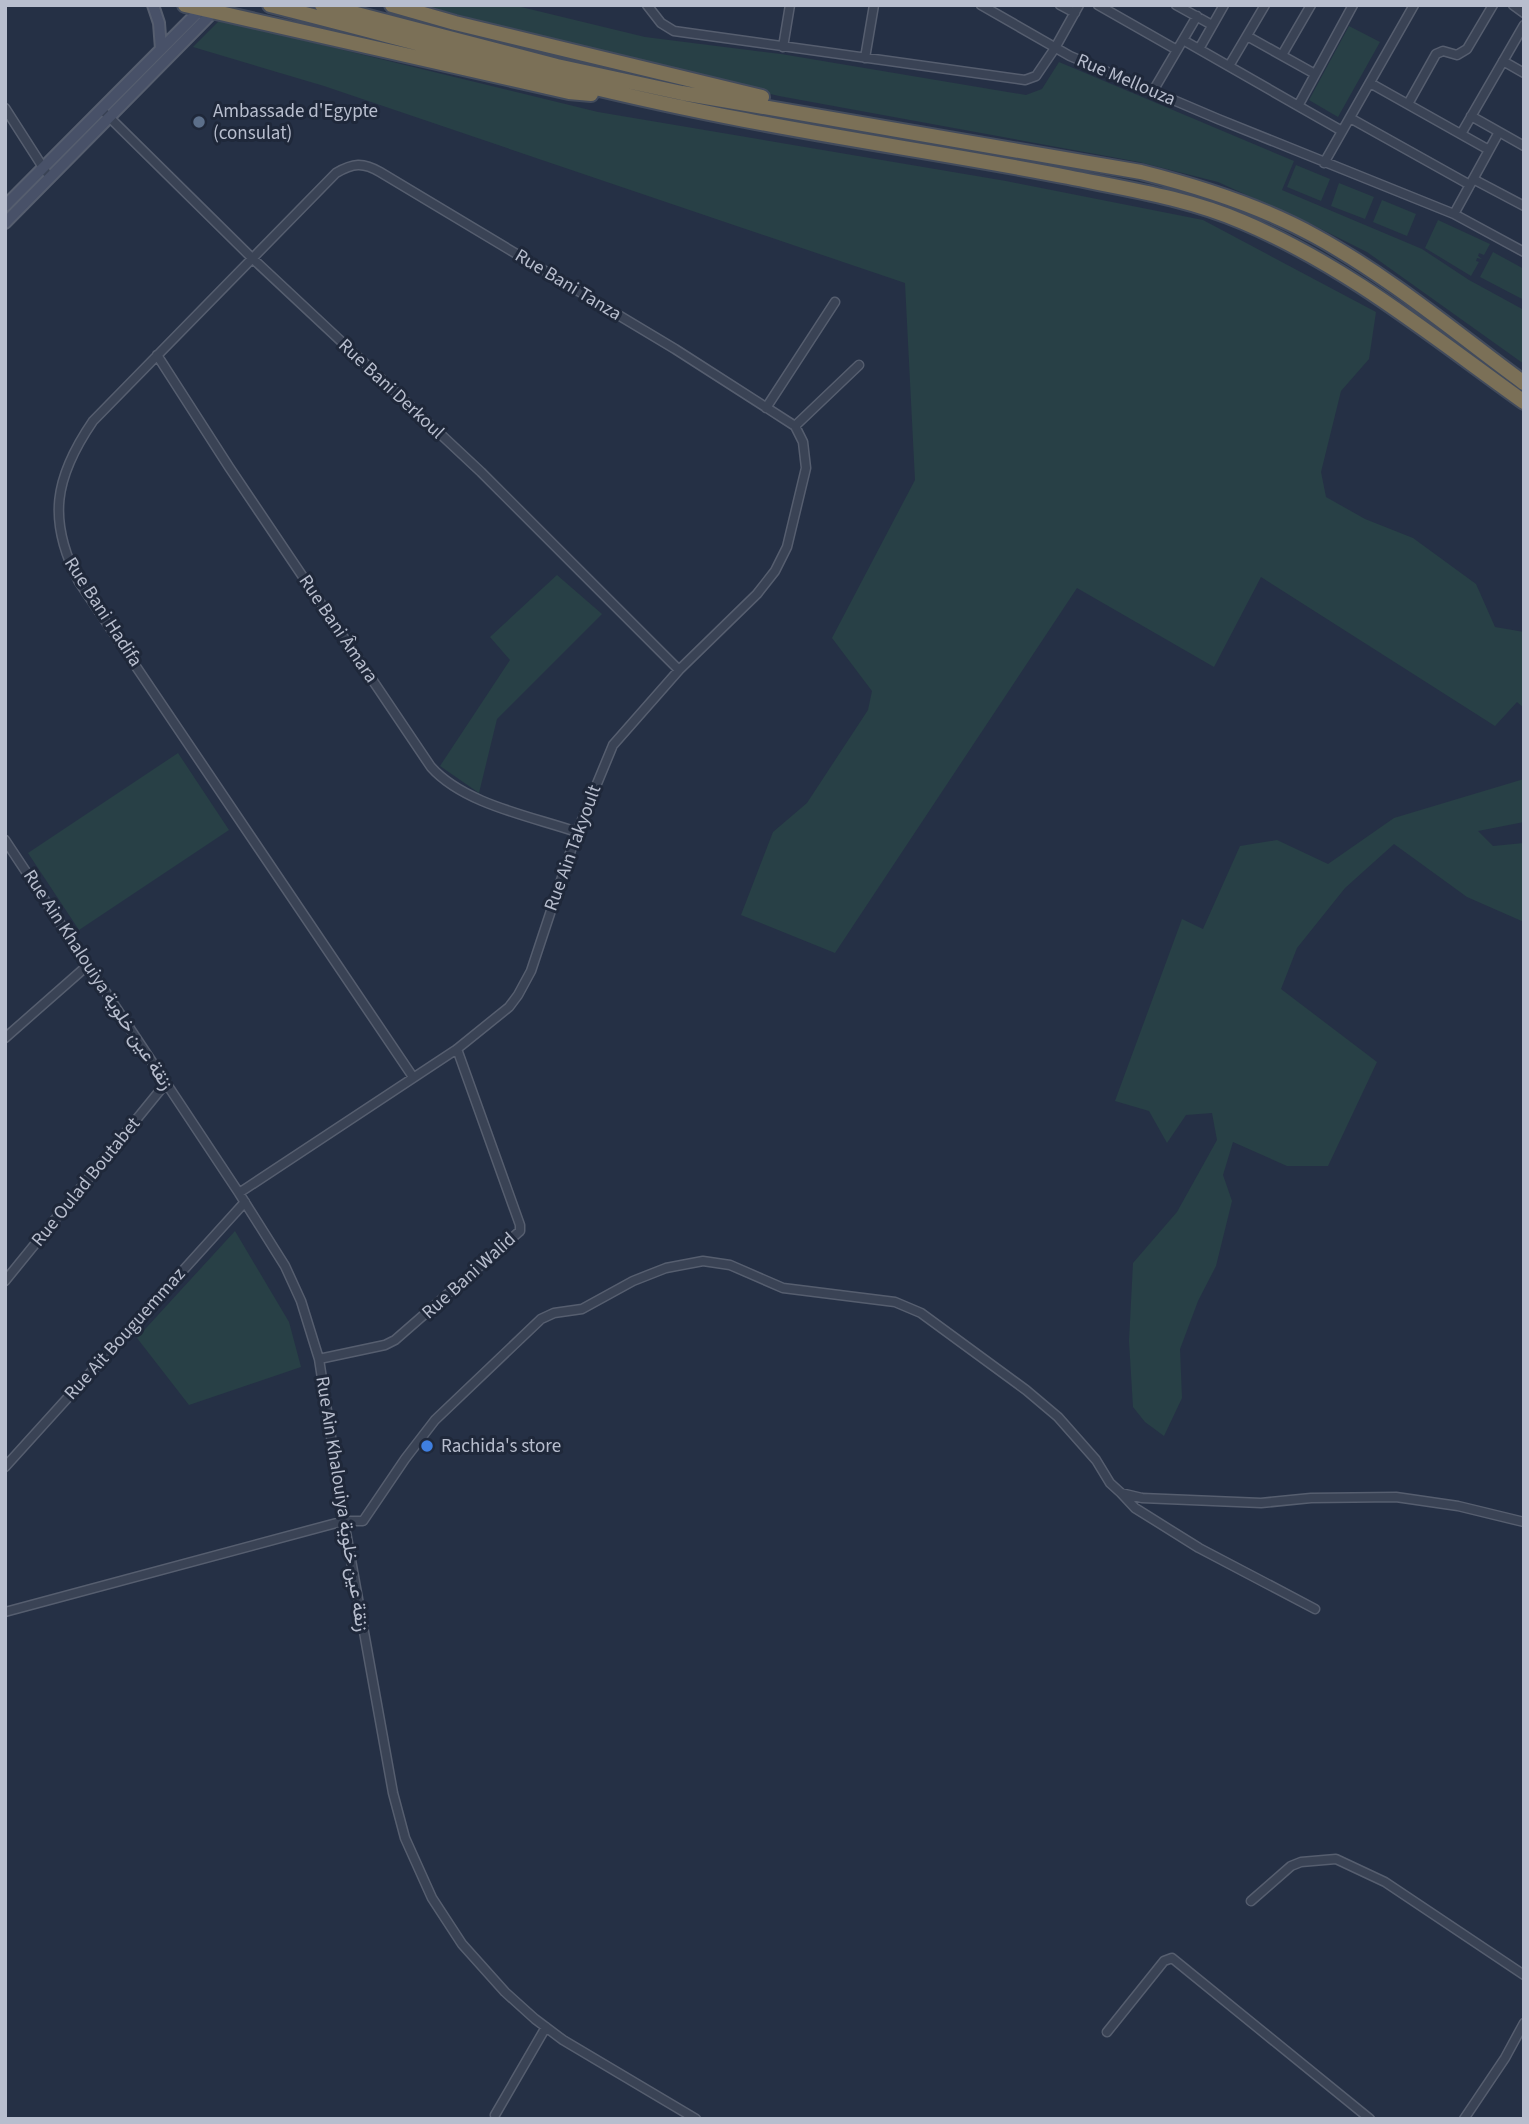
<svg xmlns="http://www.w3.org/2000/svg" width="1529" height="2124" font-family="'Source Sans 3',Vazirmatn,sans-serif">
  <rect width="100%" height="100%" fill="#253045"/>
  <!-- green -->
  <path fill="#284046" d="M422,5H513L645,37L781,54L1026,95L1042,89L1059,62L1294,161L1282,190L1422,249L1469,280L1524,310V364L1367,252L1311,224L1218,182L1139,162L779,96L643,64Z
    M220,20L598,112L1006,181L1203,220L1376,312L1369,359L1341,391L1321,472L1326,497L1365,519L1413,538L1476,584L1495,627L1524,632V708L1517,702L1495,726L1261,577L1214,667L1077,588L835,953L741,915L773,832L807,803L868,710L872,691L832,638L915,480L905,283L324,86L193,47Z
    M1349,26L1380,42L1338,117L1309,100Z
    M1296,165L1330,179L1321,201L1287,187Z
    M1339,183L1374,197L1365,219L1331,206Z
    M1382,200L1416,214L1407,236L1373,222Z
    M1438,220L1490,244L1484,255L1479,253L1478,256L1482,259L1477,258L1476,261L1479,262L1471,276L1425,248Z
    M1493,252L1524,269V300L1480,277Z
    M557,575L602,614L497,719L479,793L440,766L510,660L490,637Z
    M178,753L229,830L79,930L28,853Z
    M1524,779V822L1478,831L1493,846L1524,843V922L1467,897L1394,844L1345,888L1297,948L1281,989L1377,1062L1328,1166H1287L1233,1142L1223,1175L1232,1201L1216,1266L1198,1301L1180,1349L1182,1398L1164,1436L1145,1422L1133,1407L1129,1341L1133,1263L1177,1212L1217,1140L1212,1113L1186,1115L1167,1143L1149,1111L1115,1101L1182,919L1203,929L1240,846L1277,840L1328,864L1394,818Z
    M235,1231L289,1322L301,1367L189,1405L137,1338Z"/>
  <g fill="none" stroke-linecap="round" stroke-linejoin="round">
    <defs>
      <path id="street" d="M647,5L661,23L674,31L1025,80L1036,76L1055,48L1079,5
        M981,5L1070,56L1218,119L1454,214L1524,252
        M1060,5L1075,13
        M1098,5L1177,50
        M1176,5L1212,25
        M1513,5L1524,13
        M1247,36L1315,74
        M1183,40L1342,131
        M783,47L790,5
        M1199,49L1224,5
        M1282,55L1311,5
        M865,58L874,5
        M1503,61L1524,73
        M1229,66L1265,5
        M1370,83L1489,150
        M1153,91L1197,16
        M1408,104L1436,54L1443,51L1457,55L1467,49L1493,5
        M1298,106L1353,5
        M5,108L46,172
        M106,114L252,258L481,472L679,670
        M1471,116L1524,146
        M1350,118L1470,185
        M1461,134L1524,25
        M1324,163L1414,5
        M1473,179L1524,206
        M1454,214L1499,132
        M157,355L229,467L431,767C464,804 530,816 577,832
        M766,408L835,302
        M795,426L859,365
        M5,840L239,1193L285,1266L301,1301L319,1359L344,1521L393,1793L405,1838L432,1898L462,1944L505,1992L535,2019L563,2040L696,2119
        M5,1038L88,965
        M239,1193L457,1049L509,1007L518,995L531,971L577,832L613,745L679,670L757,594L775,571L787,547L806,468L803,442L795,426L675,349L380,172C363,162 353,163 336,173L93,421C54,478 47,520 79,582L413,1077
        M5,1281L166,1083
        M319,1359L385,1345L395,1340L520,1231V1225L457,1049
        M5,1467L245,1202
        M1121,1493L1135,1508L1199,1548L1315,1609
        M5,1612L344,1521H363L405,1459L435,1420L541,1319L554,1313L582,1309L633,1281L666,1268L703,1261L730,1265L783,1288L895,1302L921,1313L1026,1390L1058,1417L1096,1460L1110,1483L1121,1493L1142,1498L1261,1503L1311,1498L1396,1497L1458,1506L1524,1522
        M1251,1901L1291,1866L1301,1862L1336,1859L1385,1882L1524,1975
        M1107,2032L1164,1961L1172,1958L1370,2119
        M495,2115L546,2027
        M1464,2119L1505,2058L1524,2023"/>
      <path id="secondary" d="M153,5L159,23L161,49
        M5,206L205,5
        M5,223L220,5"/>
      <path id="highway" d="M185,5L569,92L591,94
        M270,5C428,45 585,90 745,120C853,141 961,156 1068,177C1127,189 1188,198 1243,222C1347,266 1433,337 1524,402
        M322,5L557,66L682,93L1141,172C1201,187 1261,206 1315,236C1390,277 1456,333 1524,383
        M392,5L455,23L762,97"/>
    </defs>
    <!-- street casing -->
    <use href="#street" stroke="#565e6f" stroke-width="11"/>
    <!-- secondary casing -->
    <use href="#secondary" stroke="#565e6f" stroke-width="14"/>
    <!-- highway casing -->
    <use href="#highway" stroke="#424b5c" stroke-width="18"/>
    <!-- street -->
    <use href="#street" stroke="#3a4355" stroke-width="8"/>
    <!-- secondary -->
    <use href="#secondary" stroke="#485168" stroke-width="10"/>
    <!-- highway -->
    <use href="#highway" stroke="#7b7057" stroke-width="14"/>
  </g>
  <!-- markers -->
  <circle fill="#5c6f8a" stroke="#1f283a" stroke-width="2.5" cx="199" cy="122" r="7"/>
  <circle fill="#3f7fe0" stroke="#1f283a" stroke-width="2.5" cx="427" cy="1446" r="7"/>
  <g text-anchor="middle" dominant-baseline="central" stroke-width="6" stroke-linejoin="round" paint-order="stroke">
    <!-- street labels -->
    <g font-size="19" fill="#b8bece" stroke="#1f283a">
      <text transform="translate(1126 80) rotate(23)">Rue Mellouza</text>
      <text transform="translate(568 285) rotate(31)">Rue Bani Tanza</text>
      <text transform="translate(391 389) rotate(43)">Rue Bani Derkoul</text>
      <text transform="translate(103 612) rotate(57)">Rue Bani Hadifa</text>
      <text transform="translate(338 629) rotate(56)">Rue Bani Âmara</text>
      <text transform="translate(573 848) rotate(-70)">Rue Ain Takyoult</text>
      <text transform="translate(98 980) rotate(57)">Rue Ain Khalouiya زنقة عين خلوية</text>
      <text transform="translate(86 1182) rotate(-51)">Rue Oulad Boutabet</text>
      <text transform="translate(469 1276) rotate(-42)">Rue Bani Walid</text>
      <text transform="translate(125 1334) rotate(-48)">Rue Ait Bouguemmaz</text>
      <text transform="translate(342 1504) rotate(81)">Rue Ain Khalouiya زنقة عين خلوية</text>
    </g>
    <!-- poi labels -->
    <g font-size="19" fill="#b8bece" stroke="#1f283a" text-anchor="start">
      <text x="213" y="111">Ambassade d'Egypte<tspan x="213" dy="22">(consulat)</tspan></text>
      <text x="441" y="1446">Rachida's store</text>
    </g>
  </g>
  <!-- border -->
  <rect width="1529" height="2124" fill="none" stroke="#b8bece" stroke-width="14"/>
</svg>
